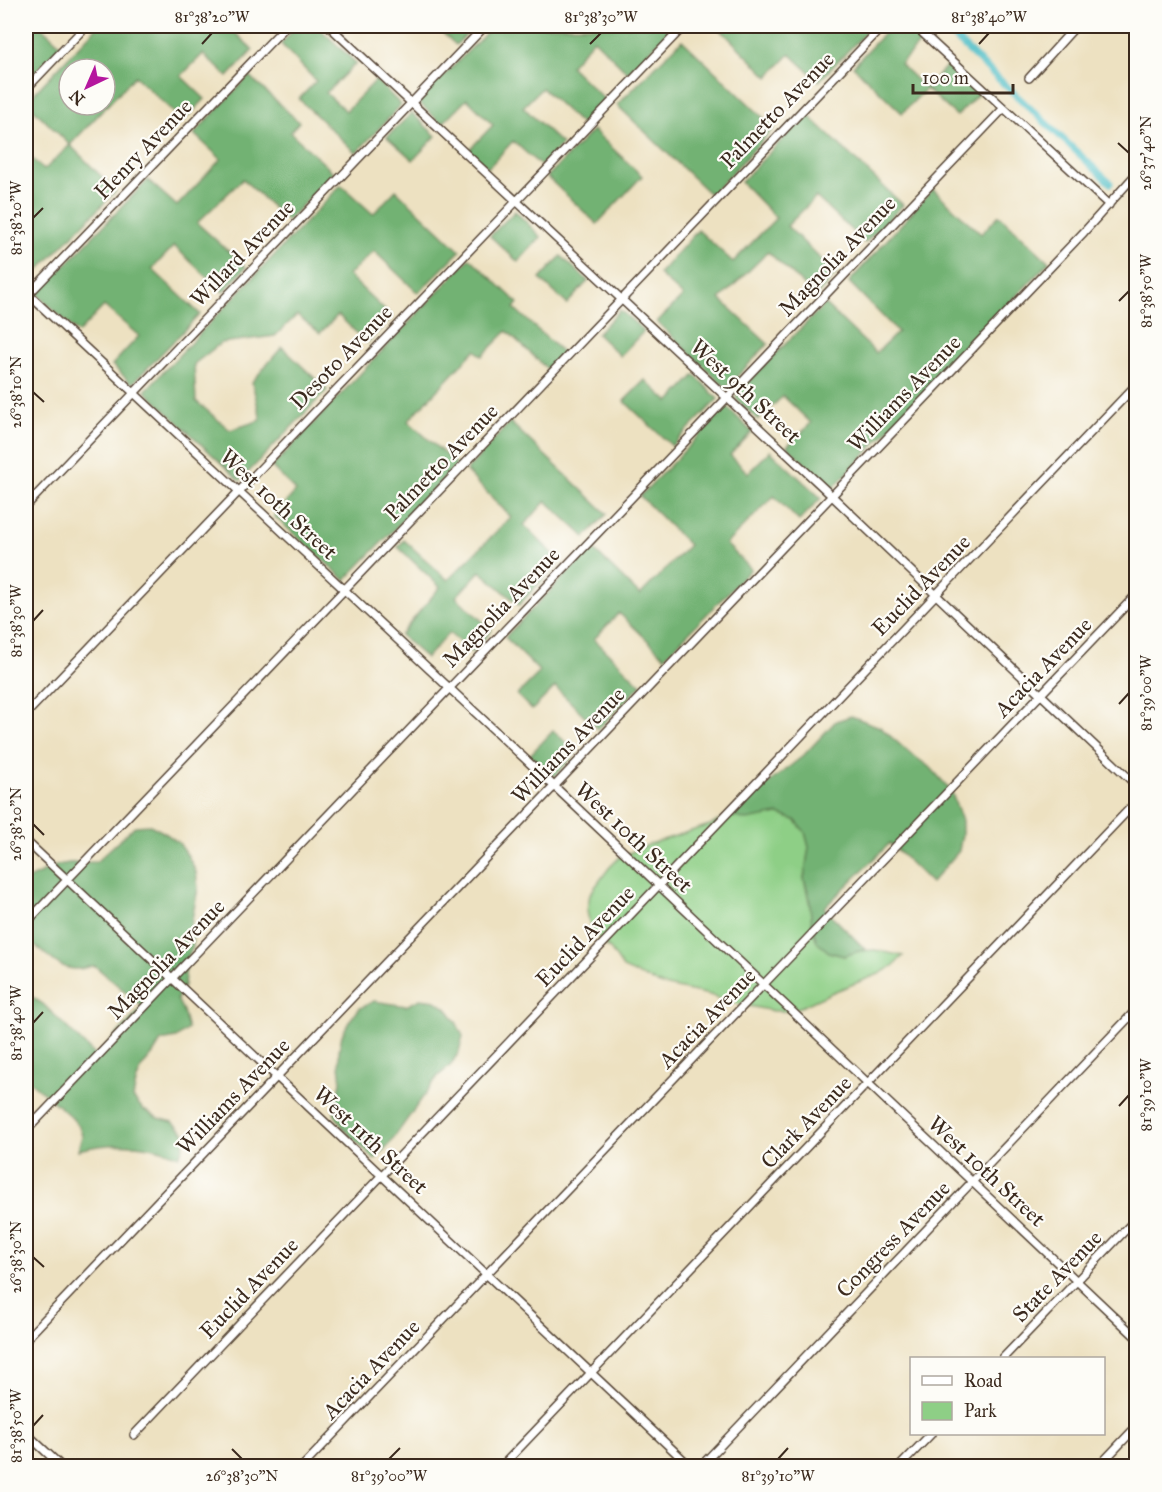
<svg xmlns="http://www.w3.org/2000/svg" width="1162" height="1492" font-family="'IM FELL Great Primer',serif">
  <rect width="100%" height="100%" fill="#fdfcf7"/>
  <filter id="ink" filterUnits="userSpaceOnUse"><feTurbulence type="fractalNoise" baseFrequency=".0167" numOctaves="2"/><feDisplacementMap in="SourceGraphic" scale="12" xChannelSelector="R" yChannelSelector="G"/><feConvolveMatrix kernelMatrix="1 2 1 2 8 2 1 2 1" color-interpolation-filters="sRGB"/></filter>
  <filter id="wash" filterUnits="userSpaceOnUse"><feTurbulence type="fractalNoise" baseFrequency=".008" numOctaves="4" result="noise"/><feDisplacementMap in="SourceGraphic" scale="24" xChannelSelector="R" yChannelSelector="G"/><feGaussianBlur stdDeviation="1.35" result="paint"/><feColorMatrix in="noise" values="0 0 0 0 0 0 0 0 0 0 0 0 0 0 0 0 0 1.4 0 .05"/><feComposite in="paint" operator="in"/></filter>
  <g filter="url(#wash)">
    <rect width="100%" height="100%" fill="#ede1c1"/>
    <!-- green -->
    <path fill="#8ecf86" stroke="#647c52" stroke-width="1.5" d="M778,814L795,820L805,832L809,847L804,879L811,910L829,952L844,956L859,951L875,950L903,956L893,966L879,974L833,992L803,1006L788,1011H773L725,1001L710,995L662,985L623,968L611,950L599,939L590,926L587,911L590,894L609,868L620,857L650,844L713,824L728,815L763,816Z"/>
    <!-- forest -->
    <path fill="#72b273" stroke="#566e48" stroke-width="1.5" fill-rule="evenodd" d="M26,26H40L61,45L26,82Z
      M98,26H228L253,50L228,77L203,54L181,76L205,99L183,121L135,76L70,145L116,191L26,283V153L44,170L70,145L26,102ZM69,69H105V105H69Z
      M297,26H317L356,63L326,93L346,111L376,80L401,105L356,153L299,99L316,81L281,44Z
      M435,26H475L456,45Z
      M493,26H674L628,73L594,39L570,66L605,100L581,124L542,88L523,107L562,144L541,166L513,141L488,168L469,150L493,125L467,99L442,124L418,102Z
      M717,26H872L819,81L790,54L768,77Z
      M891,26H906L923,40L900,64L925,88L949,64L979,93L957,116L926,89L902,113L853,66Z
      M682,40L774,128L711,195L617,105Z
      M249,76L299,122L290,132L334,173L287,221L243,179L197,223L246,267L223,292L174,246L152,269L200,314L132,384L112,365L139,336L104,306L78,333L37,294L148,180L177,206L221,159L194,134Z
      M412,113L436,136L413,160L387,137Z
      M807,114L903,205L865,243L816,197L787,226L836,274L816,296L768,252L720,299L768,344L726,388L657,322L683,296L659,274L698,230L733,262L776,218L741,182Z
      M593,130L642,176L597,224L547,177Z
      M341,185L373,214L396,190L460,251L418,293L374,251L348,275L392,317L367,343L338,315L320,333L297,315L275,336L221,343L194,364L196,401L230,430L261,420L252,382L282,347L327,390L240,481L145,391Z
      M933,189L981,234L999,215L1049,262L831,490L787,446L811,423L783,396L758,420L736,399L737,393L825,304L876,353L898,332L849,282Z
      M515,211L541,237L518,262L490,236Z
      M561,256L588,281L567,304L540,279Z
      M470,258L518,303L514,308L563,353L547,369L507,331L482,356L475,350L408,421L457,465L345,580L274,516L296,491L272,467Z
      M620,310L644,331L620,356L597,334Z
      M695,375L718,399L672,446L624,401L645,380L669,402Z
      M727,407L752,432L730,455L748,473L770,451L821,498L799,521L774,496L726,544L751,569L665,657L619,613L594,639L641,685L598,729L555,687L532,710L517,695L540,672L505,637L592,548L640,595L689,545L640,496Z
      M510,422L607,514L585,537L546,501L524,525L560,561L519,605L480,571L456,597L492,630L472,653L449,633L426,658L400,635L440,587L398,547L404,540L448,580L511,517L466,471Z
      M851,716L880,727L906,750L932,769L951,791L962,821V834L959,851L931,883L890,843L824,908L866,950L859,951L844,956L829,952L817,942L812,927L809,895L804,879L809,847L805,832L795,820L778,814L747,820L728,815L803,756L836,721Z
      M553,731L577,752L554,777L529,756Z
      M150,825L165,833L179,843L188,856L196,872L198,888L191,925L193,947L187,958L184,985L177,999L183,1011L188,1029L176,1038L161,1041L153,1054L142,1067L136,1082L133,1098L144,1110L158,1118L173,1122L185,1133L183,1148L179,1156C147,1142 112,1142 78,1150L82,1136L79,1126L70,1116L26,1078V993L43,1004L96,1056L143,1007L95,966C89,966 83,969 77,969C61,969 54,961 43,952C39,948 32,945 27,942L26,940V880L58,865L69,863L96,862L135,826Z
      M420,999L436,1001L447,1009L456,1022L463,1036L459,1052L450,1066L438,1076L391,1142L375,1160L343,1128L334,1113L341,1082L339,1065V1050L342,1035L350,1020L360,1008L374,1001L406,1006Z"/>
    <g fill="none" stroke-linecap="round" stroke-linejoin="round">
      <!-- canal -->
      <path stroke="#51bfc7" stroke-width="7" d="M942,26L1110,183
        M1132,203L1136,207"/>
    </g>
  </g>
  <g filter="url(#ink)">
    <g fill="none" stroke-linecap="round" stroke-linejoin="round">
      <defs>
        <path id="minor" d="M329,26L831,495L1136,785
          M915,26L1109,205
          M1029,78L1076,26
          M26,89L86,26
          M26,292L554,786L1136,1337
          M26,297L286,26
          M26,506L485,26
          M26,714L684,26
          M26,841L277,1077L690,1466
          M26,923L883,26
          M26,1131L1004,108
          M26,1339L1084,232L1136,174
          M1003,1358L1136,1219
          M26,1433L61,1466
          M134,1435L1136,385
          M303,1466L1136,595
          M502,1466L1136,802
          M701,1466L1136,1010
          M900,1466L931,1434
          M1099,1466L1136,1427"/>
      </defs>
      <!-- minor casing -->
      <use href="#minor" stroke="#564536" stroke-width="10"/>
      <!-- minor -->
      <use href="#minor" stroke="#fff" stroke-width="7"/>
    </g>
  </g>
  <!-- ticks -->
  <path fill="none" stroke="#3b2a1e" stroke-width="2" d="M202,44L212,33M590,44L601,33M979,44L989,33M1118,143L1129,153M33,218L43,208M1119,301L1129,291M33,392L44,402M33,621L43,610M1119,704L1129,693M33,824L44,835M33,1023L43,1012M1119,1106L1129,1095M33,1257L44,1267M33,1426L43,1415M232,1449L242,1459M389,1459L400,1448M778,1459L788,1448"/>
  <g text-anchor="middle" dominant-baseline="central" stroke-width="4.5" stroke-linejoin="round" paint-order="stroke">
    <!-- street labels -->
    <g font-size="22" fill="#3b2a1e" stroke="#fdfcf7">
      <text transform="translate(777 110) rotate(-46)">Palmetto Avenue</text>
      <text transform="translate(143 149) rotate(-46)">Henry Avenue</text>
      <text transform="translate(242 253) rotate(-46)">Willard Avenue</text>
      <text transform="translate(837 256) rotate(-46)">Magnolia Avenue</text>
      <text transform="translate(341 357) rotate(-46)">Desoto Avenue</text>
      <text transform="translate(746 391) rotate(43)">West 9th Street</text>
      <text transform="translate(904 393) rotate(-46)">Williams Avenue</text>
      <text transform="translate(441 462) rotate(-46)">Palmetto Avenue</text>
      <text transform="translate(279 504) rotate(43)">West 10th Street</text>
      <text transform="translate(921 585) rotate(-46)">Euclid Avenue</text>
      <text transform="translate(501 607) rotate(-46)">Magnolia Avenue</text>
      <text transform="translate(1043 667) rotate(-46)">Acacia Avenue</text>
      <text transform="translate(568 745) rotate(-46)">Williams Avenue</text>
      <text transform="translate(634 837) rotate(43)">West 10th Street</text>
      <text transform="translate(585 936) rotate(-46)">Euclid Avenue</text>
      <text transform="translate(166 959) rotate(-46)">Magnolia Avenue</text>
      <text transform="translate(707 1018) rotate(-46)">Acacia Avenue</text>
      <text transform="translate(233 1096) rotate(-46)">Williams Avenue</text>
      <text transform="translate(806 1122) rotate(-46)">Clark Avenue</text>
      <text transform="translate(371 1140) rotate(43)">West 11th Street</text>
      <text transform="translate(987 1171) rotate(43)">West 10th Street</text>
      <text transform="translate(893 1239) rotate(-46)">Congress Avenue</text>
      <text transform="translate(1057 1276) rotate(-46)">State Avenue</text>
      <text transform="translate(249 1288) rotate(-46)">Euclid Avenue</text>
      <text transform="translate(371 1369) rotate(-46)">Acacia Avenue</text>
    </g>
  </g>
  <!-- margin -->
  <rect width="1162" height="1492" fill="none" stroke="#fdfcf7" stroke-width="66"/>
  <!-- legend -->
  <rect x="910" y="1357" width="195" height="78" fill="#fdfcf7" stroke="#afa8a0" stroke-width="1.5"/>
  <rect x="922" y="1376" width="30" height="9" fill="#ffffff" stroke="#afa8a0" stroke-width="1.5"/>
  <text x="964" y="1387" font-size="18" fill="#3b2a1e">Road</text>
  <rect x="922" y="1402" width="30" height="18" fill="#8ecf86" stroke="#afa8a0" stroke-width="1.5"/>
  <text x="964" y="1417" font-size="18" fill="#3b2a1e">Park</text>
  <!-- north arrow -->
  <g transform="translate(87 87) rotate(224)"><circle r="28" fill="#fdfcf7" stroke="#afa8a0" stroke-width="1.5"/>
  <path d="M0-4.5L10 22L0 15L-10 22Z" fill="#b5179e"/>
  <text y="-9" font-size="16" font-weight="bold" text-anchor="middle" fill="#3b2a1e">N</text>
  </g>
  <!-- scale -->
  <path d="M913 84v9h100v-9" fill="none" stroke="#3b2a1e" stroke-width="3"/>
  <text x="922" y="84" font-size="18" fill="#3b2a1e" stroke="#fdfcf7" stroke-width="4.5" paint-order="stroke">100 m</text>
  <rect x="33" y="33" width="1096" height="1426" fill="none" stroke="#3b2a1e" stroke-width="2"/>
  <g font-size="15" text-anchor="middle" fill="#3b2a1e">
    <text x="212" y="22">81°38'20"W</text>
    <text x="601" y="22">81°38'30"W</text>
    <text x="989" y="22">81°38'40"W</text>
    <text transform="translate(1146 153) rotate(-90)" y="5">26°37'40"N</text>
    <text transform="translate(16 218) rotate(-90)" y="5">81°38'20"W</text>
    <text transform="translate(1146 291) rotate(-90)" y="5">81°38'50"W</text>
    <text transform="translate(16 392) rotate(-90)" y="5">26°38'10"N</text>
    <text transform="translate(16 621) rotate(-90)" y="5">81°38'30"W</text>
    <text transform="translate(1146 693) rotate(-90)" y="5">81°39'00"W</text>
    <text transform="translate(16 824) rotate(-90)" y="5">26°38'20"N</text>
    <text transform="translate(16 1023) rotate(-90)" y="5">81°38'40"W</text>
    <text transform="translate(1146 1095) rotate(-90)" y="5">81°39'10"W</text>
    <text transform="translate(16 1257) rotate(-90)" y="5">26°38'30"N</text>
    <text transform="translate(16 1426) rotate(-90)" y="5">81°38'50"W</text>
    <text x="242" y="1481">26°38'30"N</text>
    <text x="389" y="1481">81°39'00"W</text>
    <text x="778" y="1481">81°39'10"W</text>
  </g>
</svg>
